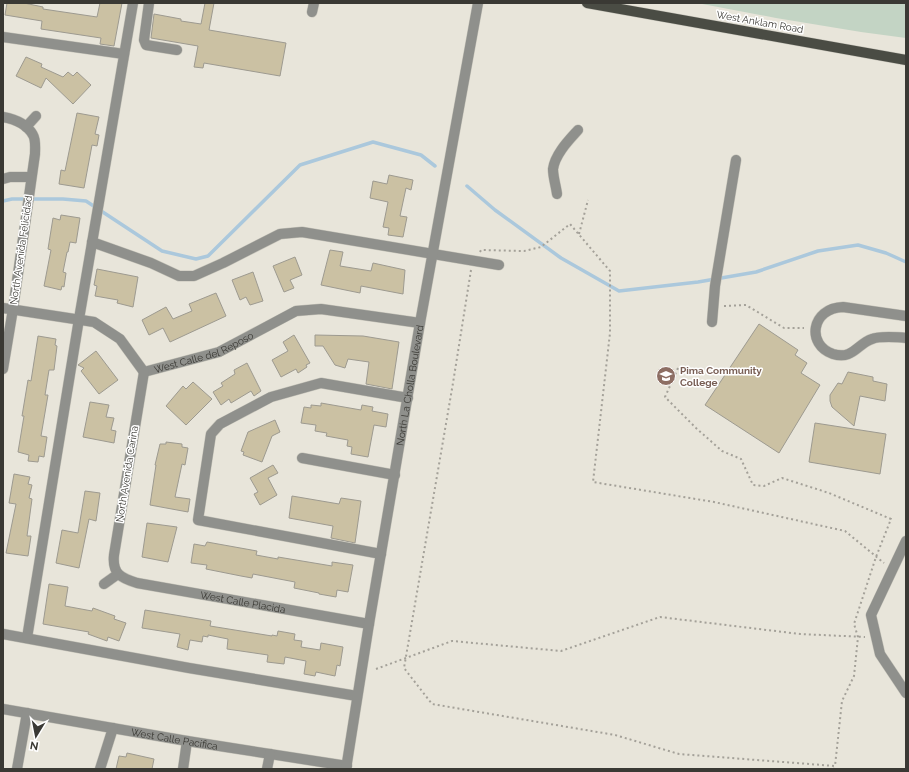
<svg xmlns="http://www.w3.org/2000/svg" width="909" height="772" font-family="Raleway,sans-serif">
  <rect width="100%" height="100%" fill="#e8e5da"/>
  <!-- green -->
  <path fill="#c3d4c4" d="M697,3H906V38L861,32L776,18Z"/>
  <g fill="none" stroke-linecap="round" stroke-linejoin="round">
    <!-- stream -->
    <path stroke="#abc8dc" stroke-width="3.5" d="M467,186L495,210L561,258L619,291L698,282L756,272L818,251L858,245L886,253L906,262
      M3,201L12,199H63L86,201L162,251L196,259L208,256L300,165L373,142L421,155L435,166"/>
  </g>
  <!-- building -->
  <path fill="#cbc1a3" stroke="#9d9a90" d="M7,3H24L43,7V9L97,17L100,3H122L114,46L100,44L101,38L41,29L42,21L5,15Z
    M205,3H214L209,30L286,43L280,76L204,63L203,68L194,67L198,46L151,38L154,14L181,19V21L201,24Z
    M26,57L42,64L41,67L63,77L68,72L73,76L77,72L91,85L73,104L46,78L41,88L16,76Z
    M77,113L99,117L95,134L99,135L97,146L92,145L84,188L59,184L61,170L65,171Z
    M389,175L413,180L411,190L406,188L400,216L407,217L403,237L388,235L389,228L383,227L388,202L370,198L373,181L387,184Z
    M61,215L80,218L76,243L70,242L68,252H67L63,272L66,273L64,287L62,286L61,290L44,286L51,250L48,249L53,218L60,220Z
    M330,250L343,252L340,266L371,271L373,263L405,270L403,294L361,286L360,293L321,285Z
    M295,257L302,275L290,280L294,288L284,292L273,266Z
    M97,269L138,277L133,307L117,303L118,300L95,296L97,286L94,285Z
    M253,272L263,301L250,305L246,297L240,300L232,280Z
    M216,293L226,316L170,342L163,328L149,335L142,320L166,307L173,319L192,311L189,304Z
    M759,324L798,350L795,355L807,363L801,373L820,385L779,453L705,405Z
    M294,335L310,363L306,365L307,367L298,373L296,369L281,377L272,360L288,351L283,342Z
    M315,335L363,336L399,342L392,389L366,384L369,362L348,359L345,368L335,365L323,346H315Z
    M38,336L56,339L55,345L57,346L54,370H49L45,395H48L41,436L47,437L44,457L39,456L38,462L28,461L29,455L18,452L24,416H22L28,380L31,381Z
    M96,351L118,380L99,394L81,371L84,368L78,365Z
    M247,363L261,391L254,396L251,391L231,403L229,399L221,405L213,392L223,386L221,383L235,374L234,370Z
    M848,372L873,377V381L887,384L885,401L860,396L854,426L832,407L830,401V395L838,383L842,384Z
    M193,382L212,399L186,425L166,406L183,386L186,389Z
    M90,402L109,405L106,417L114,418L111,430L116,431L114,443L83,437Z
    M321,403L361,410L362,405L373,407L372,411L388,414L386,427L374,425L368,457L351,454L352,447L347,446L348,440L326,436L327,433L315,431L316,425L301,423L304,407L311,408V405L321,406Z
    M275,420L280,432L272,436L262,462L243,455L244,452L241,451L248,432Z
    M815,423L886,434L880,474L809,462Z
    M166,442L182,444V447L188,448L185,465L182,464L175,497L190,499L188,512L150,505L156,465H155L160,444H166Z
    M273,465L278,473L268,478L277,495L260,505L254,494L258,492L250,478Z
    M14,474L30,477L28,484L32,485L29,498L32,499L27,536H31L28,556L6,553L16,504L9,503Z
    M85,491L100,493L96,521L89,519L79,568L56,563L62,530L78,533Z
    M292,496L339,504L341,498L361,501L355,543L331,538L333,526L289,518Z
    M147,523L177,527L168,562L142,557Z
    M207,542L257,551L256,555L278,559V557L332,566V562L353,565L348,592L337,590L336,597L319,594V593L294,588L295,582L253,574L252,578L241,576L206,569L207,565L191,563L194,544L205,546Z
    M49,584L68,587L65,606L92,611L93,608L115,616L114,619L126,623L119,641L108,637L107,641L88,634L89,632L43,624Z
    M145,610L211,621L210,626L272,636V635L277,636L278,631L295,634L294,640L302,641L301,647L320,650L321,643L343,647L340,666L337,665L335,676L316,672L315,676L304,674L306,661L285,657L284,664L267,662L268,655L227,649L228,639L208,635V637L203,636L202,642L190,640L188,650L177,647L180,634L142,628Z
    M127,753L154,759L152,769H116L119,756L126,757Z"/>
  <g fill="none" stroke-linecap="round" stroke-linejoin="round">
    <defs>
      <g id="minor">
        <path d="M149,3L144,40L146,45L177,50"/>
        <path d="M312,12L314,3"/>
        <path d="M3,37L124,54"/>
        <path d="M3,117C14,119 27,124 33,135C36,140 35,148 35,154L13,309L3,369"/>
        <path d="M26,127L36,116"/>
        <path d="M3,179L10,177H31"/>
        <path d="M557,194C556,186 553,177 553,169C555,154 569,140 578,130"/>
        <path d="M92,242L151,263L179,276H194L223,263L280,234L302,232L499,265"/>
        <path id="s1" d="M3,308L94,322L120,339L144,372L219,352L296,311L321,309L420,323"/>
        <path d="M906,316L843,307C811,308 806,345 833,354C853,360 857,344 872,339C878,336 899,337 906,338"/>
        <path d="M712,322L715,286L736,160"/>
        <path id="s2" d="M144,372L114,555C112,574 121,578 137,583L369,624"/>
        <path d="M302,458L395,475"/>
        <path d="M906,541L871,615L880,654L906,693"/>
        <path d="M381,554L198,520L211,434L220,424L271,397L321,383L408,398"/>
        <path d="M104,584L118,574"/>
        <path d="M3,634L189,668L357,696"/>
        <path d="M27,638L79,319L133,3"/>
        <path id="s3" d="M3,709L187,741L347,766"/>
        <path d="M17,769L27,713"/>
        <path d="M100,769L113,728"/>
        <path d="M183,769L187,741"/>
        <path d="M267,769L270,754"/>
        <path id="s4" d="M346,769L369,624L420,323L478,3"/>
      </g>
      <path id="major" d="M587,3L906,60"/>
    </defs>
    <!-- minor casing -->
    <use href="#minor" stroke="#c5c3b9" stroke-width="11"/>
    <!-- major casing -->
    <use href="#major" stroke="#c5c3b9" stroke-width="11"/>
    <!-- path -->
    <path stroke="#a4a199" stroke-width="2" stroke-dasharray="2 3" stroke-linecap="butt" d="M579,234L588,200
      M480,252L481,250L524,251L541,247L570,224L610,271V333L593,482L714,502L845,531L884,563
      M471,270L453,383L404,668L432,704L615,735L679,754L835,766L834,769
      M724,306L746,305L784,328H804
      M678,368L665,397L696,428L722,451L741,459L753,485L764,486L782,478L829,493L891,519L876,557L854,624L858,637L854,676L842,701L835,766
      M376,669L452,641L561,651L660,617L800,634L865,637"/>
    <!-- minor -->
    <use href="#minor" stroke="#8f908c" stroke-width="10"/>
    <!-- major -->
    <use href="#major" stroke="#4a4c44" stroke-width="10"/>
  </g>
  <!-- icons -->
  <defs>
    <symbol id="university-disc" viewBox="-11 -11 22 22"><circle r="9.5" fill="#8d6e63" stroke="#fff"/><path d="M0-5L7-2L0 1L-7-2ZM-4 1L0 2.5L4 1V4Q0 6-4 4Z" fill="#fff"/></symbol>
  </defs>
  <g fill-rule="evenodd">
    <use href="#university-disc" x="655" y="365" width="22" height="22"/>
  </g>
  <g text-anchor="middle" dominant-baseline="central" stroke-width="3" stroke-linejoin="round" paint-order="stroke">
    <!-- street labels -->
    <g font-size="10" fill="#3a3934" stroke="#fff">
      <text transform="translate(760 22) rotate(10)">West Anklam Road</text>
      <text transform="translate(21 250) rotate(-82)">North Avenida Felicidad</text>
      <text stroke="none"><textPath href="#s1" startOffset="227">West Calle del Reposo</textPath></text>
      <text stroke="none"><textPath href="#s4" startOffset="389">North La Cholla Boulevard</textPath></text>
      <text transform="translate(127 474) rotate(-81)">North Avenida Carina</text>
      <text stroke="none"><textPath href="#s2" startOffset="334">West Calle Placida</textPath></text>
      <text stroke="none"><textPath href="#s3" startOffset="174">West Calle Pacifica</textPath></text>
    </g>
    <!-- education labels -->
    <g font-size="10" font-weight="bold" fill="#785e54" stroke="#fff" text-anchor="start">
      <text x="680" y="370">Pima Community<tspan x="680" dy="12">College</tspan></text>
    </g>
  </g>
  <!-- border -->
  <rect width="909" height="772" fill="none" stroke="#3a3934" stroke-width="8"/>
  <!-- north arrow -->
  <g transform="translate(36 736) rotate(190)" stroke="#ffffff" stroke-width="3" paint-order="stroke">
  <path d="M0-3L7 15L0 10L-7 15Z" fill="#3a3934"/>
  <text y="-6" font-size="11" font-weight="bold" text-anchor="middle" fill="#3a3934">N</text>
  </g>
</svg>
